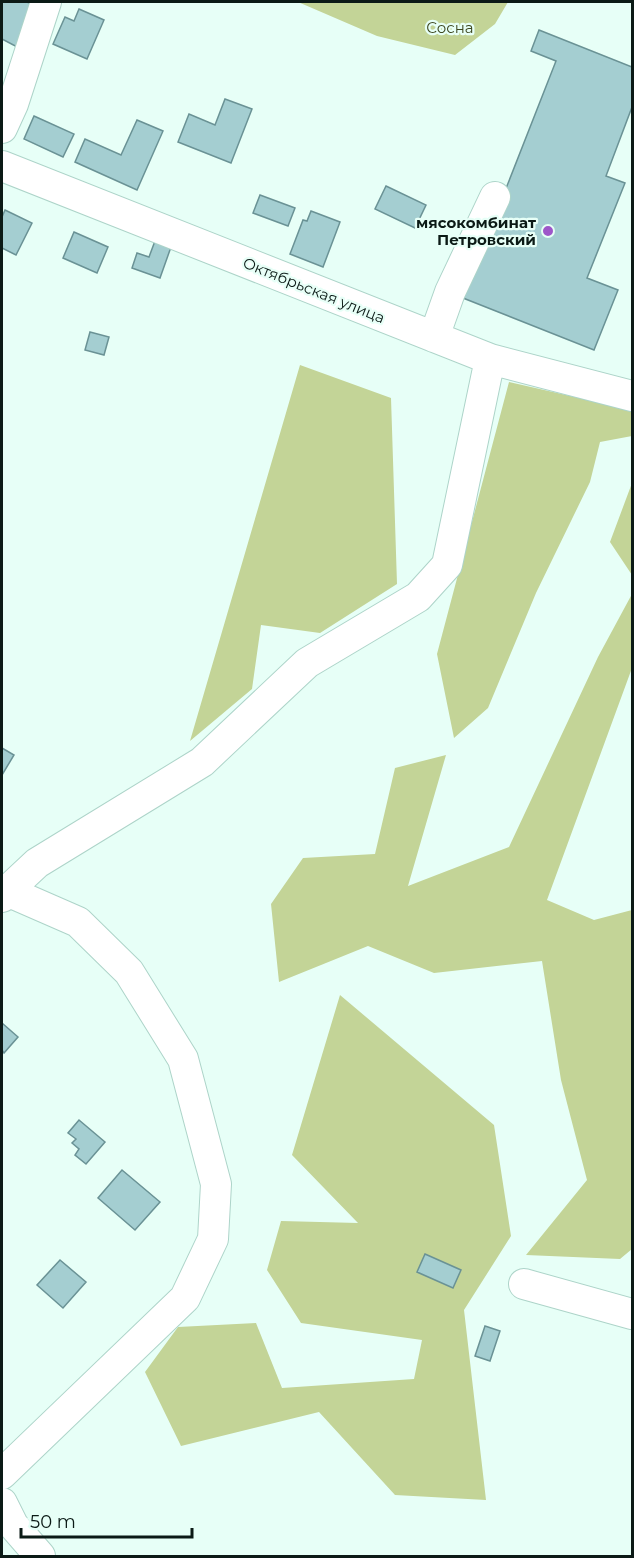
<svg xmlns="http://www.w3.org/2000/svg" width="634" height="1558" font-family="Montserrat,sans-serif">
  <rect width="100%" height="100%" fill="#e7fff7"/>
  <!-- green -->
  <path fill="#c3d497" d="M298,2H508L495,24L455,55L377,36Z
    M300,365L391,398L397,584L320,633L261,625L252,689L190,741Z
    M509,382L632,410V436L600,442L590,482L536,593L488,708L454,738L437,654Z
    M632,483V575L610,542Z
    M632,594V668L547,900L594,920L632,910V1249L620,1259L526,1255L587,1180L561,1080L542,961L434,973L368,946L279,982L271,904L303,858L375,854L395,768L446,755L408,886L509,847L598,657Z
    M340,995L494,1125L511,1236L464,1310L486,1500L395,1495L319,1412L181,1446L145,1372L178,1327L256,1323L282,1388L414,1379L422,1340L301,1323L267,1270L281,1221L358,1223L292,1155Z"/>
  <!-- building -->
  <path fill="#a4ced1" stroke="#6a9295" stroke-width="1.5" d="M2,2H27L38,7L19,48L2,39Z
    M79,9L104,20L87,59L53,44L65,17L74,21Z
    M539,30L632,67V107L606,176L625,183L587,278L618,290L594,350L463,298L556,61L531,51Z
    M225,99L252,109L231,163L178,142L189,114L215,125Z
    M34,116L74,134L63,157L24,139Z
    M137,120L163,131L137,190L75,162L85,139L121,155Z
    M386,186L426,205L415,228L375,209Z
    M260,195L295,208L288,226L253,213Z
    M5,210L32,223L16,255L2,248V217Z
    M311,211L340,222L323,267L290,254L303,220L307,221Z
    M74,232L108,247L97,273L63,258Z
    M155,241L171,247L160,278L132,268L137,253L149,257Z
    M90,332L109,337L104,355L85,350Z
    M2,748L14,755L2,775Z
    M2,1023L18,1037L4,1053L2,1050Z
    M79,1120L105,1142L86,1164L75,1155L79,1149L72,1143L76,1139L68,1133Z
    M122,1170L160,1202L135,1230L98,1198Z
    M425,1254L461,1270L453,1288L417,1272Z
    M60,1260L86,1282L63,1308L37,1285Z
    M485,1326L500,1331L490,1361L475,1356Z"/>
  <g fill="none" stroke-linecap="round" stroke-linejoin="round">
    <defs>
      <path id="minor" d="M2,128L13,104L46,2
        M2,166L490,359L632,396
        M434,337L450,292L495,197
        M2,897L7,891L37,863L202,762L307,663L418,597L447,565L490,359
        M524,1284L632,1314
        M2,1474L185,1298L213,1239L216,1184L183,1059L129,972L78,922L7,891
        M2,1503L13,1525L40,1556"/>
    </defs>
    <!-- minor casing -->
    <use href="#minor" stroke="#add4c9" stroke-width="32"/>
    <!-- minor -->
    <use href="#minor" stroke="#fff" stroke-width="30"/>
  </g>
  <!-- markers -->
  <circle fill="#9e56c9" stroke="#e7fff7" stroke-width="2" cx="548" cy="231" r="6"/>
  <g text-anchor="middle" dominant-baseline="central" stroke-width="4.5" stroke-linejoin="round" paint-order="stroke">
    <!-- park labels -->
    <g font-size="15" fill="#3d471f" stroke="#e7fff7">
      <text x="450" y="27">Сосна</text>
    </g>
    <!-- poi labels -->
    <g font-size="15" font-weight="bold" fill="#0b1a16" stroke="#e7fff7" text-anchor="end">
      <text x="536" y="222">мясокомбинат<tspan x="536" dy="17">Петровский</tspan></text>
    </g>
    <!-- street labels -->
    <g font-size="15" fill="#0b1a16" stroke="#e7fff7">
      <text transform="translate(314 290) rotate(22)">Октябрьская улица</text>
    </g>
  </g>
  <!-- border -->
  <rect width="634" height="1558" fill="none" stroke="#0b1a16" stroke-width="6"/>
  <!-- scale -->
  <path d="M21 1528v9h171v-9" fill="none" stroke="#0b1a16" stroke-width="3"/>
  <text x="30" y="1528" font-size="18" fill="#0b1a16" stroke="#e7fff7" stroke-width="4.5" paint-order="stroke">50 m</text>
</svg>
